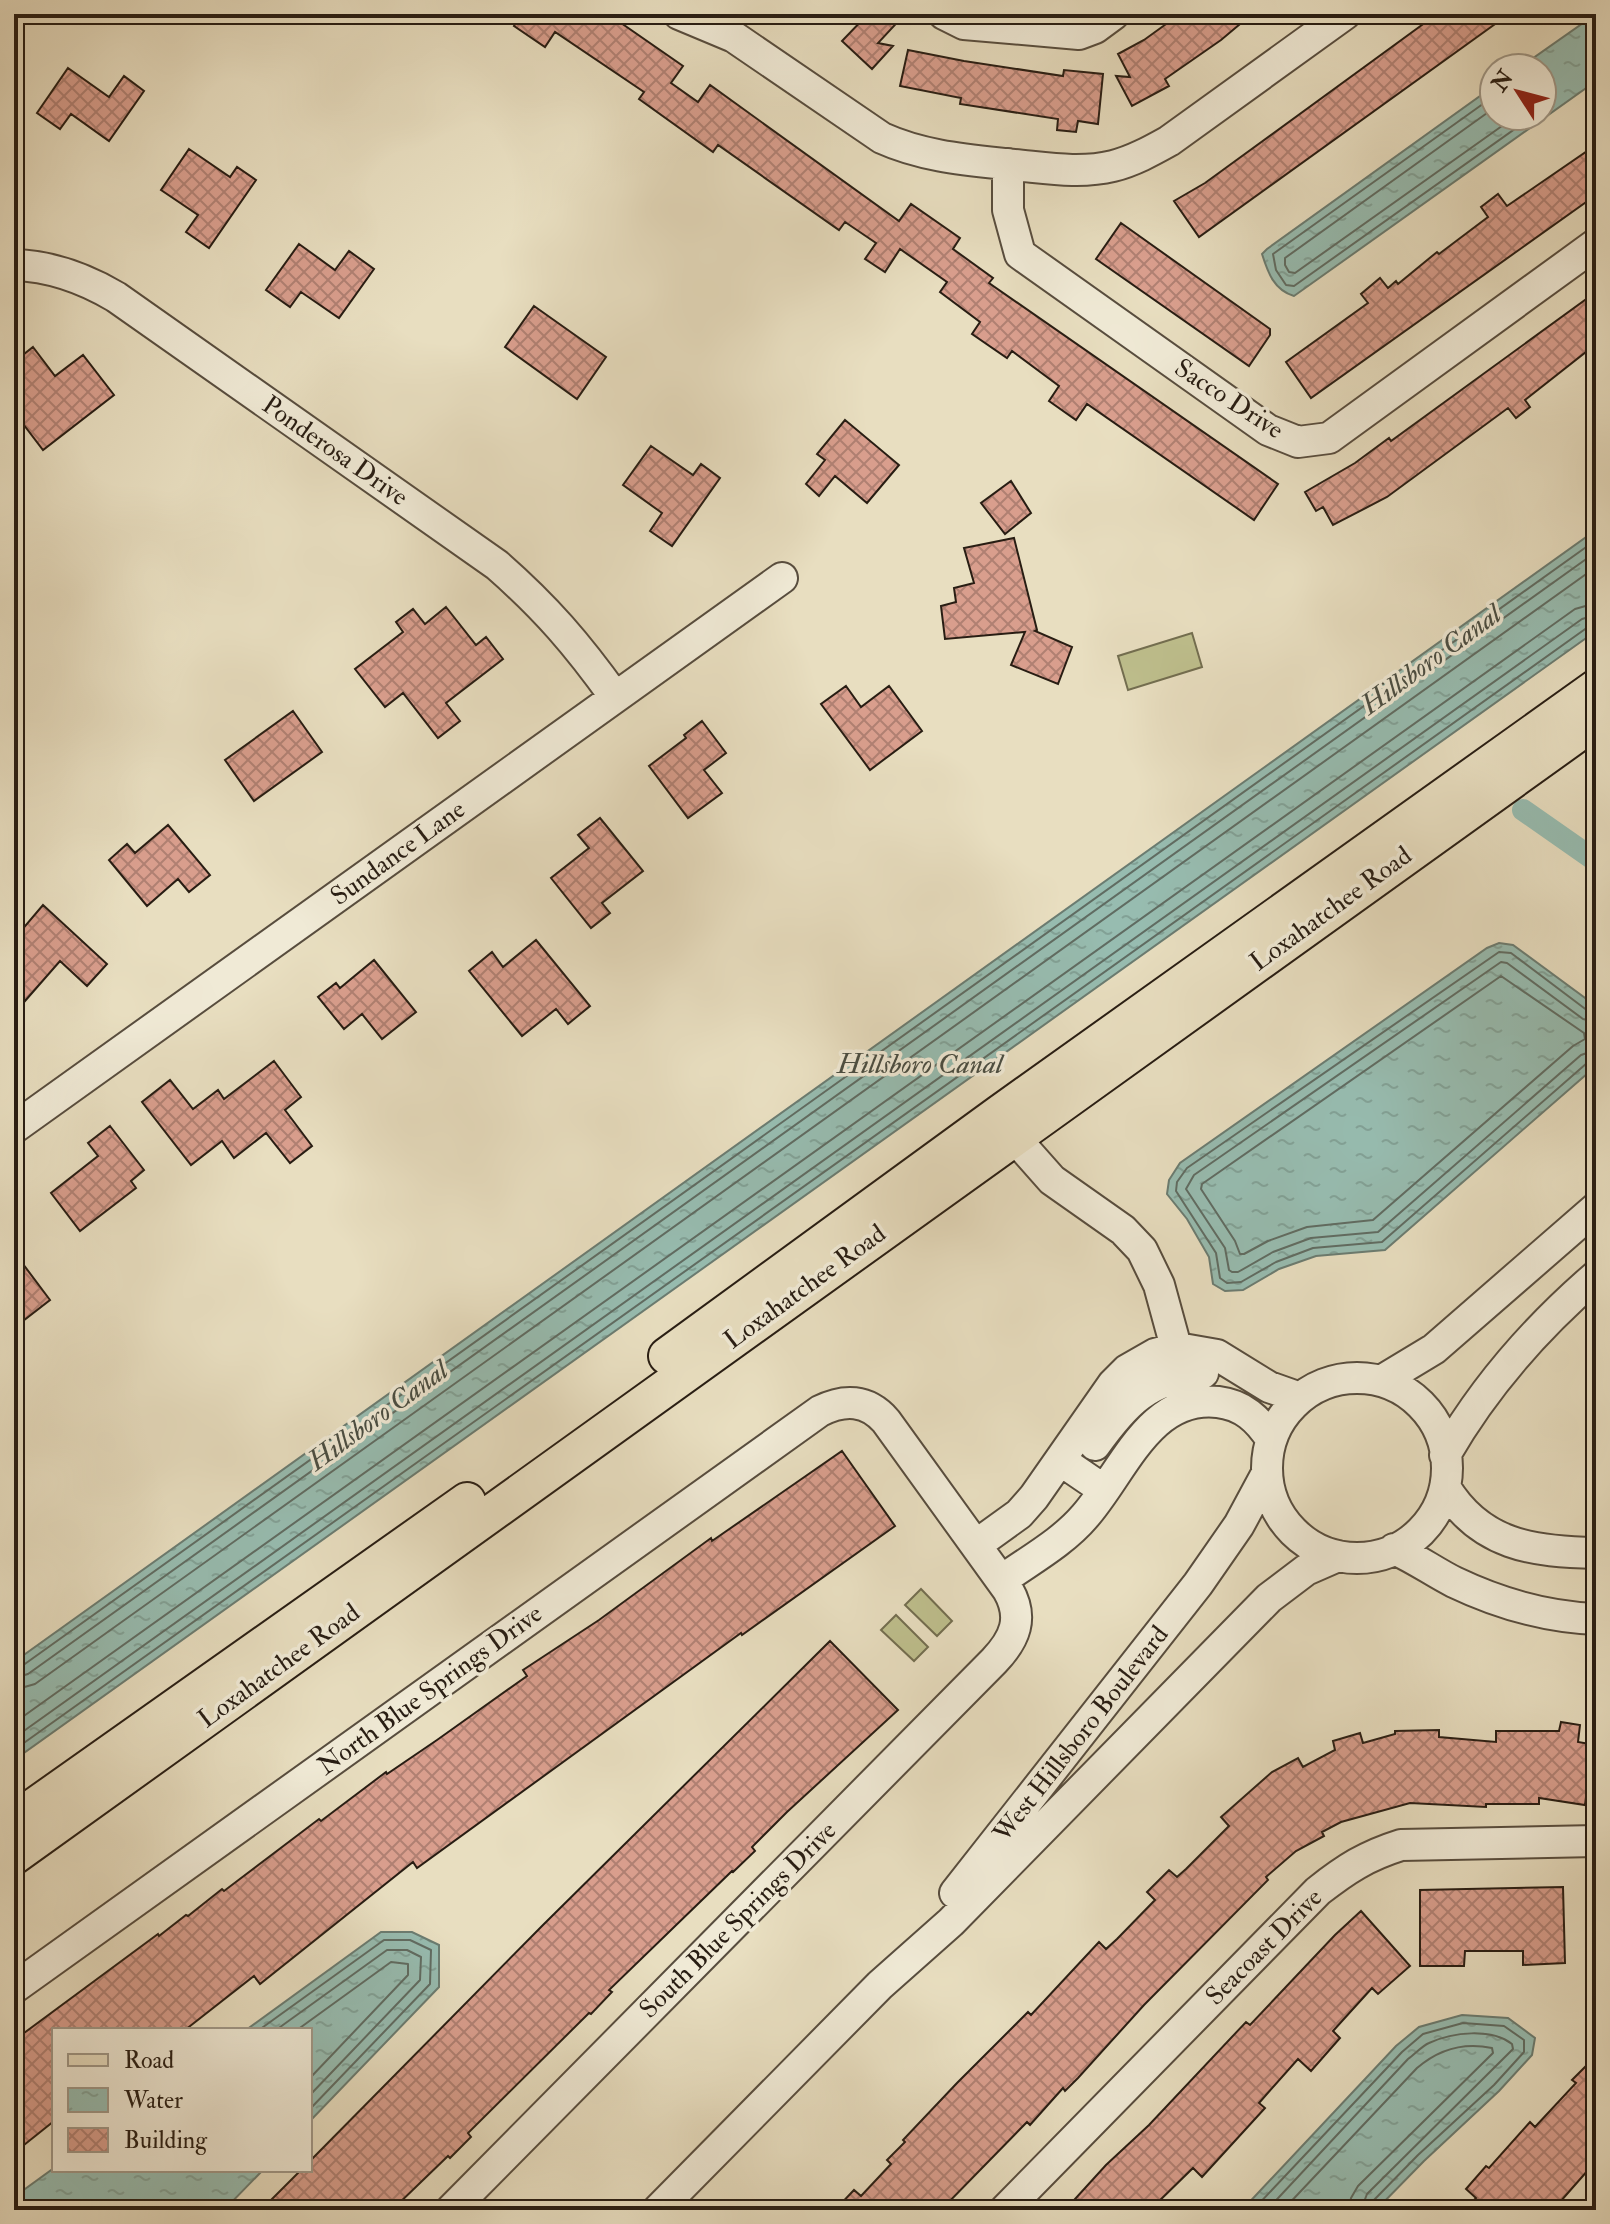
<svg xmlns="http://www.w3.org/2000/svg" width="1610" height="2224" font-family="'IM FELL Double Pica',serif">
  <defs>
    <pattern id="water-ripples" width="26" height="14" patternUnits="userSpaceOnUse" patternTransform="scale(2)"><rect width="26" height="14" fill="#97bcb0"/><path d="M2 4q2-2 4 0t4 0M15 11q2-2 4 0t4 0" fill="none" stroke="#82a196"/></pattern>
    <pattern id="building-cross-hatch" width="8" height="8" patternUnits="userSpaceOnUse" patternTransform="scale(2)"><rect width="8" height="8" fill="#d99e8d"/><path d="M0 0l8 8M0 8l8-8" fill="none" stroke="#b08072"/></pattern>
  </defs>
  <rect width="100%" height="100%" fill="#e8dec0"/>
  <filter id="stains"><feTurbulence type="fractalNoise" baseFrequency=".0025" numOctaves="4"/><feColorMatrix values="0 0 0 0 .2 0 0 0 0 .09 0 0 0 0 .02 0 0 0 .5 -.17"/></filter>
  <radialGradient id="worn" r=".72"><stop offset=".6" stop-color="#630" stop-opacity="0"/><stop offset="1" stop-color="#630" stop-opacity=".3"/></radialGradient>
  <!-- pitch -->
  <path fill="#bebf8d" stroke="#736e50" stroke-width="2" d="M1192,633L1202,667L1128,690L1118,656Z
    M921,1589L952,1621L937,1636L905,1605Z
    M896,1615L928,1647L914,1661L881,1630Z"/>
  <!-- water -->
  <path fill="url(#water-ripples)" stroke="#6b7c71" stroke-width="2" d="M1596,14V81L1294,296C1274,290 1268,273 1262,254L1267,249L1494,86V116H1542V68H1519Z
    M1596,530V631L14,1760V1662Z
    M1499,943L1513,945L1596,1006V1066L1385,1250L1316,1256L1279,1269L1243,1290L1225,1291L1213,1284L1209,1257L1187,1219L1167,1194L1169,1180L1180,1163L1487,948Z
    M381,1932H412L439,1945V1987L310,2121V2030H246Z
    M1462,2015L1508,2018L1535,2038L1532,2055L1499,2091L1424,2161L1376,2210H1242L1396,2046L1419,2027Z
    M54,2168V2170H263L224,2210H14V2197Z"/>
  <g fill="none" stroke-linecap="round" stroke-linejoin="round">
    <!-- shore -->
    <path stroke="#606c62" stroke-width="2" d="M1494,96L1273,254L1276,270L1286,285L1294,286L1533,116
      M1494,108L1285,258V265L1289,272L1295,273L1516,116
      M1501,976L1584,1033L1585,1039L1573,1046L1373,1220L1307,1227L1268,1241L1244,1254H1240L1235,1241L1201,1189L1202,1184Z
      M1596,1012L1588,1011L1511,953L1499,952L1187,1168L1177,1182L1176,1191L1216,1253L1220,1278L1227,1283L1241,1282L1276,1262L1313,1248L1382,1242L1587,1063L1596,1060
      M1596,1022L1583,1019L1507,963L1501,962L1194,1175L1186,1189L1225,1248L1229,1270L1232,1272H1238L1273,1252L1311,1238L1378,1232L1581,1055L1596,1050
      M14,1667L22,1666L1596,540
      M14,1678L28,1674L1596,552
      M14,1690L35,1684L1596,567
      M14,1723L1575,609L1596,603
      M14,1738L1582,619L1596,615
      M14,1750L1588,627L1596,625
      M259,2030L384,1940H410L431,1950L430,1984L310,2109
      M276,2030L387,1950H407L421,1957L420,1980L310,2095
      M297,2030L391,1962L408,1964V1975L310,2078
      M1253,2210L1402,2052L1423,2034L1463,2023L1504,2026L1524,2040V2052L1494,2085L1418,2155L1373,2201L1371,2210
      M1267,2210L1408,2059C1415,2054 1422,2046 1429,2043C1453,2032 1491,2028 1512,2044L1513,2049L1367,2194L1361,2210
      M1283,2210L1417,2068C1439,2049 1464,2042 1492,2048L1493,2053L1358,2186L1351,2198L1349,2210"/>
    <!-- canal -->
    <path stroke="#97bcb0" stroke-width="22" d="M1523,810L1596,861"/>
  </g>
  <!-- building -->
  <path fill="url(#building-cross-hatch)" stroke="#281d13" stroke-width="2" d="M522,14H608L683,66L671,83L698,102L710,85L899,221L911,204L960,238L953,249L993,278L989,283L1278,484L1254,520L1087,404L1076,420L1049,401L1059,386L1012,351L1007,358L972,334L980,322L940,292L947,282L900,249L885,272L865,259L876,243L845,222L839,230L718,145L713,152L639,99L644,92L555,32L545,47L514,26Z
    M868,14H905L878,43L893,46L872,69L842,41Z
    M1180,14H1252L1221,40L1165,79L1169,86L1132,106L1116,76L1130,77L1118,54L1144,40Z
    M1437,14H1509L1199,237L1174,201L1205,183Z
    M908,50L964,61L1063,76L1064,70L1103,74L1098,124L1078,121L1076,132L1057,130L1058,119L960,104L961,98L900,86Z
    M68,68L109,97L124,76L144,91L109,141L71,114L60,129L37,113Z
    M1596,145V195L1311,398L1286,362L1368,303L1361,294L1380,278L1388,288L1396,281L1398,284L1437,252L1439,254L1488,217L1481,207L1498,194L1507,206Z
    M189,149L230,177L237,167L256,180L209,248L186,232L198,215L161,190Z
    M1121,223L1270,329V335L1249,366L1096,259Z
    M299,244L335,270L349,251L374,269L339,318L301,292L290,307L266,290Z
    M1596,292V365L1586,352L1525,400L1530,407L1516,418L1508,408L1387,497L1333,525L1323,507L1316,511L1305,492L1355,463L1389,438L1391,441Z
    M534,306L606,357L577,399L505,347Z
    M33,347L55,376L83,355L114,395L43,450L14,412V362Z
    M845,420L899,465L867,503L835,476L819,496L806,484L825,460L817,454Z
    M651,446L693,475L701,464L720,478L672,546L650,531L662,513L623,485Z
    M1011,481L1031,513L1005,534L981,503Z
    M1014,538L1037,630L1035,631L1072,647L1058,684L1011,665L1025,632L945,639L941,606L956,602L954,588L974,583L964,548Z
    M446,607L476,645L486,637L503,659L446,703L460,721L438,738L403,693L385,707L355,669L403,632L396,622L413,609L425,624Z
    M846,686L861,707L889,686L922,731L870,770L821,704Z
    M293,711L322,752L254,801L225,760Z
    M702,721L726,753L704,770L722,793L688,818L649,766L686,738L684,735Z
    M600,818L643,871L602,903L610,913L591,928L551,878L589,848L578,835Z
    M168,825L210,875L189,892L178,879L147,906L109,860L127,844L135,853Z
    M43,905L107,964L87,986L60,961L25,1001L14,991V939Z
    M536,940L590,1006L568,1024L556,1009L522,1036L469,971L492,952L503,967Z
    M374,960L416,1012L382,1039L362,1014L344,1029L318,997L336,983L340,988Z
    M274,1061L301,1097L285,1110L312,1146L290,1163L266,1133L234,1158L222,1141L191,1165L142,1102L170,1080L193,1109L218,1090L224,1099Z
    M110,1126L144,1170L131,1181L136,1188L80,1231L51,1193L98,1156L88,1143Z
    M14,1252L50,1300L14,1328Z
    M842,1451L895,1526L742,1635L741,1633L417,1868L413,1862L260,1984L254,1976L185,2030H54V2121L14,2153V2021L24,2033L158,1934L159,1936L186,1915L188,1916L222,1889L224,1891L319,1819L321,1821L386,1772L387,1774L437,1740L527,1676L523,1670L599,1620L711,1538L712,1541Z
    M830,1641L898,1710L787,1812L752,1847L755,1851L733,1872L732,1871L609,1990L612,1992L591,2014L589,2013L468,2133L471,2137L450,2158L448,2156L392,2210H261L301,2170H310V2161L543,1925Z
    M1561,1722L1580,1725L1578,1742L1596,1745V1800L1586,1797L1585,1805L1539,1798V1804H1486V1807L1410,1803L1341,1822L1322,1832L1324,1836L1296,1851L1266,1877L1268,1880L1144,2005L1078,2078L1065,2091L1063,2088L1030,2125L1027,2122L941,2210H835L854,2190L861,2196L891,2164L887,2160L905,2142L903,2140L957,2083L1028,2012L1031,2015L1099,1942L1106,1949L1117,1939L1155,1900L1147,1892L1169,1870L1177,1877L1186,1869L1229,1826L1221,1817L1272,1772L1298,1758L1303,1767L1335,1750L1333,1741L1360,1733L1363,1743L1395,1734V1731L1439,1730V1737L1496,1742V1731H1559Z
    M1563,1887L1565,1963L1523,1965V1951H1465L1464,1966H1420V1890Z
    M1361,1911L1410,1966L1378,1994L1372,1988L1333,2031L1340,2038L1311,2071L1298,2059L1259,2103L1265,2108L1202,2177L1193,2168L1150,2210H1065L1106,2165L1149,2125L1246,2022L1250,2025L1335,1935Z
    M1596,2056V2161L1553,2210H1465L1476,2198L1466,2189L1486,2166L1489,2168L1530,2122L1535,2127L1576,2083L1572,2080Z"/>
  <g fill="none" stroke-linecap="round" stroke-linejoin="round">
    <defs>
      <path id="minor" d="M679,14L734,37L882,138C924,157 969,160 1014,165C1047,168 1080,174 1113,166C1133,161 1151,151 1169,141L1345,14
        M944,14L964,24L1079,34L1095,28L1114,14
        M1008,164V210L1020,254L1268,430L1298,442L1329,438L1596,244
        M14,265C52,266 84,278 116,297L497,565C546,608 577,644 615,697
        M14,1128L782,578
        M1013,1136L1052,1180L1123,1230L1142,1250L1159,1285L1191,1402
        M1267 1468a90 90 0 1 1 180 0a90 90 0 1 1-180 0Z
        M1381,1381L1434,1349L1596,1208
        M1095,1445C1125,1403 1148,1378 1203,1373
        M1445,1455C1484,1387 1537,1327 1596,1276
        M1060,1460L1104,1490
        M1445,1487C1480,1545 1533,1552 1596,1553
        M976,1545L1019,1514L1034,1497L1113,1384L1127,1370L1155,1354L1177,1348L1217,1355L1269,1387L1300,1398
        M1394,1549C1415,1558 1434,1572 1454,1582C1500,1604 1545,1617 1596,1619
        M1002,1580C1030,1560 1063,1542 1085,1516C1123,1473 1149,1394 1218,1402C1243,1405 1258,1419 1271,1439
        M955,1893L1198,1584L1239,1525L1267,1473
        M14,1988L820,1411C844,1399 867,1399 886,1421L1008,1590C1024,1618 1015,1639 994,1661L451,2210
        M658,2210L880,1985L951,1922L1269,1598L1306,1570L1338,1556
        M1005,2210L1318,1891C1346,1869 1366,1856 1401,1845L1596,1841"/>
      <path id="major" d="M667,1356L999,1114L1596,688
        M14,1821L467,1501
        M14,1856L1596,720"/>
    </defs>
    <!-- minor casing -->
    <use href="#minor" stroke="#584d3e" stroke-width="34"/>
    <!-- major casing -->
    <use href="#major" stroke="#281d13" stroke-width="40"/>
    <!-- minor -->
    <use href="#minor" stroke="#f0ead6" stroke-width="30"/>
    <!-- major -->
    <use href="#major" stroke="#e8dec0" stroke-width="36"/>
  </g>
  <g text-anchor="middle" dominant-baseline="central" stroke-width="7" stroke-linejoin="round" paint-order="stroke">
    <!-- street labels -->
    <g font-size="26" fill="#281d13" stroke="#f0ead6">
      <text transform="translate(1229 399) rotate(33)">Sacco Drive</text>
      <text transform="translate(335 451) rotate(35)">Ponderosa Drive</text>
      <text transform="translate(398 853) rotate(-36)">Sundance Lane</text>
      <text transform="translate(1331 909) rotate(-36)">Loxahatchee Road</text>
      <text transform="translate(805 1287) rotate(-36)">Loxahatchee Road</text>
      <text transform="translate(279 1666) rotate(-36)">Loxahatchee Road</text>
      <text transform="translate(430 1690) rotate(-36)">North Blue Springs Drive</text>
      <text transform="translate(1081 1734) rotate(-52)">West Hillsboro Boulevard</text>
      <text transform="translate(738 1920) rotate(-45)">South Blue Springs Drive</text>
      <text transform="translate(1264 1947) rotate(-45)">Seacoast Drive</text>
    </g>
    <!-- water labels -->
    <g font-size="28" font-style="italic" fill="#494d42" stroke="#f0ead6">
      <text transform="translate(1431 660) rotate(-36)">Hillsboro Canal</text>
      <text x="920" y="1064">Hillsboro Canal</text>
      <text transform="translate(378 1416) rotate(-36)">Hillsboro Canal</text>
    </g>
  </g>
  <!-- margin -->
  <rect width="1610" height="2224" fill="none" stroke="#e8dec0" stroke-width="48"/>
  <rect x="16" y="16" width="1578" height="2192" fill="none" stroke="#281d13" stroke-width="4"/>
  <rect x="24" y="24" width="1562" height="2176" fill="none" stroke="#281d13" stroke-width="2"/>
  <!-- legend -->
  <rect x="52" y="2028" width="260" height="144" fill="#f0ead6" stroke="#a09888" stroke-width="2"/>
  <rect x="68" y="2054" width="40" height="12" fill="#e8dec0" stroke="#a09888" stroke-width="2"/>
  <text x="124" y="2068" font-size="24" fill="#281d13">Road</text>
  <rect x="68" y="2088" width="40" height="24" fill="url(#water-ripples)" stroke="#a09888" stroke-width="2"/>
  <text x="124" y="2108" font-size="24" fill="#281d13">Water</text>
  <rect x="68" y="2128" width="40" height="24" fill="url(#building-cross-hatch)" stroke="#a09888" stroke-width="2"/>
  <text x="124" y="2148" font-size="24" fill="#281d13">Building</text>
  <!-- north arrow -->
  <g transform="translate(1518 92) rotate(306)"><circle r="38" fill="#f0ead6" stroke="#a09888" stroke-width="2"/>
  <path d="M0-6L14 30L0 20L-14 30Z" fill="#8f2418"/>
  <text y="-12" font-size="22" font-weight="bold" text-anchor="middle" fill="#281d13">N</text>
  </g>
  <rect width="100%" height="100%" filter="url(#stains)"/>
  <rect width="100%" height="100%" fill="url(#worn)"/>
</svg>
